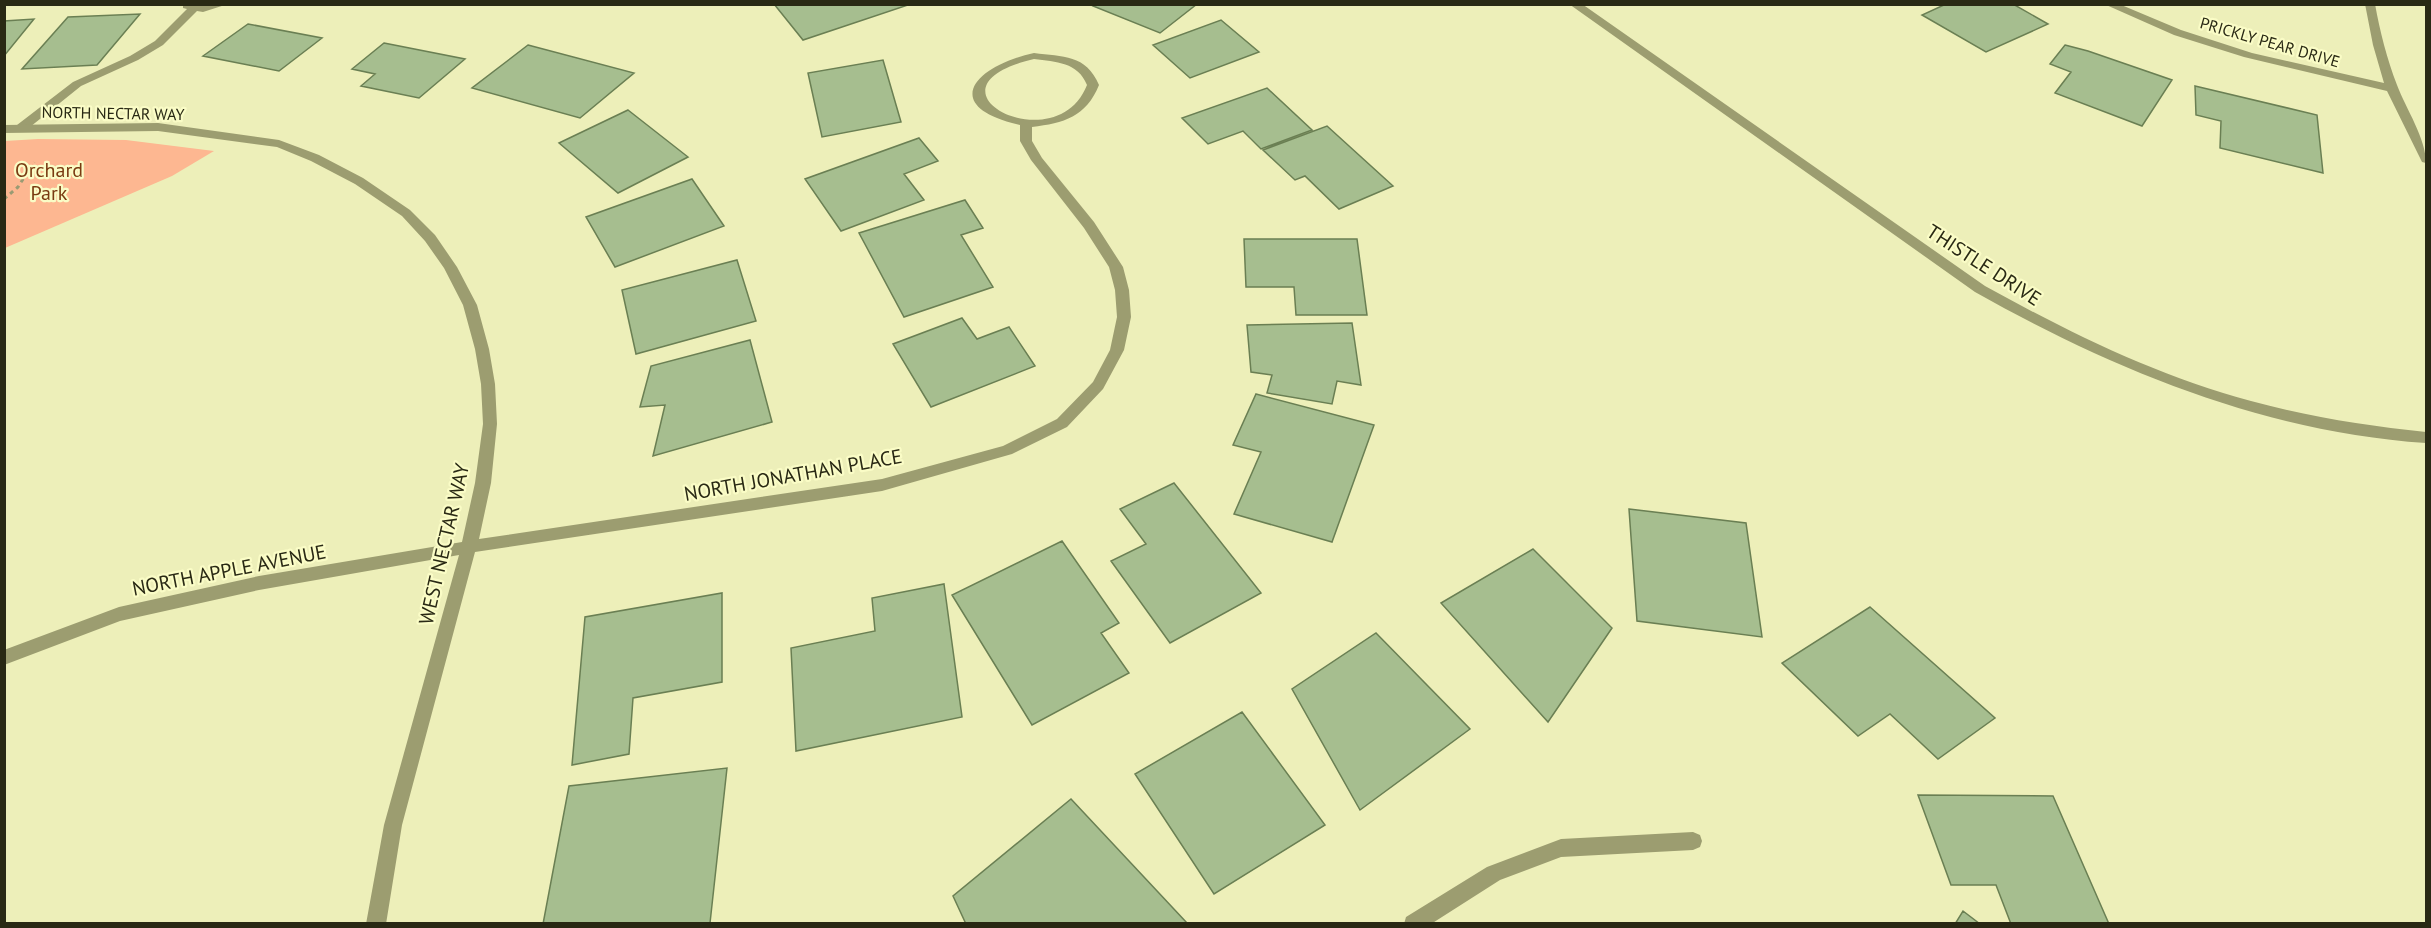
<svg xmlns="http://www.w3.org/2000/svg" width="2431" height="928" font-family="'PT Sans',sans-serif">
  <rect width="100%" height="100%" fill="#edefb9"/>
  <!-- green -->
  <path fill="#fdb791" d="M38,139L126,140L214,151L172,176L5,248V141Z"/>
  <!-- building -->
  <path fill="#a6be8f" stroke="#6a7f53" stroke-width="1.5" d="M774,4H907L908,5L803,40Z
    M1095,4H1197L1160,33L1093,6Z
    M1946,4H2013L2048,24L1986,52L1922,15Z
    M140,14L97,65L22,69L68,17Z
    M34,19L4,56V21Z
    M1221,20L1259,52L1190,78L1153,45Z
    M248,24L322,38L279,71L203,56Z
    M384,43L465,59L419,98L361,86L375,74L352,69Z
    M528,45L634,73L580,118L472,88Z
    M2065,45L2088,51L2172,80L2142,126L2055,93L2071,72L2050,64Z
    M883,60L901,122L822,137L808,73Z
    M2195,86L2317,115L2323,173L2220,148L2221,121L2196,115Z
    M1267,88L1312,130L1261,149L1243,131L1208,144L1182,118Z
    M628,110L688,157L618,193L559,143Z
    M1327,126L1393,186L1339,209L1305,176L1295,180L1263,150Z
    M919,138L938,161L904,174L924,200L841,231L805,179Z
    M692,179L724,226L615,267L586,217Z
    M965,200L983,228L961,235L993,287L904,317L859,233Z
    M1244,239H1357L1367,315H1296L1294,287H1246Z
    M737,260L756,321L636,354L622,290Z
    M962,318L977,339L1009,327L1035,366L931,407L893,344Z
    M1352,323L1361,385L1337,381L1332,404L1267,393L1272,375L1251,372L1247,325Z
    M750,340L772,422L653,456L665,405L640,407L651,366Z
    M1256,394L1374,425L1332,542L1234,514L1261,452L1233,445Z
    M1174,483L1261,593L1170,643L1111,561L1146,544L1120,509Z
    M1629,509L1746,523L1762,637L1637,621Z
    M1062,541L1119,623L1101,633L1129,673L1032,725L952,595Z
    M1533,549L1612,628L1548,722L1441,603Z
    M944,584L962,717L796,751L791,648L875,631L872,598Z
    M722,593V682L633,698L629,754L572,765L585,617Z
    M1870,607L1995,718L1938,759L1890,714L1858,736L1782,663Z
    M1376,633L1470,729L1360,810L1292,689Z
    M1242,712L1325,825L1214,894L1135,774Z
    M727,768L710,923L543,924L569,786Z
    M1918,795L2053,796L2109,924H2011L1996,885H1951Z
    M1071,799L1187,923L966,924L953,896Z
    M1963,911L1980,924H1955Z"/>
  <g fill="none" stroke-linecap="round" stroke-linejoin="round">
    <!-- path -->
    <path stroke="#9a9b73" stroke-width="3" stroke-dasharray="4 4" stroke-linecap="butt" d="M4,199L18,187L34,162"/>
    <!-- service -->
    <path fill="#9c9d70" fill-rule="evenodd" d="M183,4H228L203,12L197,11L163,45L138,60L81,86L25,131H17V125L73,82L130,56L155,41L187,9L183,8Z"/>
    <!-- minor -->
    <path fill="#9c9d70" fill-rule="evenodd" d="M1569,4H1582L1985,286C2070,333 2157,376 2251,401C2309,417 2367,426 2426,432V443C2265,432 2115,371 1975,292Z
      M2104,4H2119L2181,30L2252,53L2384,83L2373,45L2365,4H2375C2380,32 2387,59 2397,85C2406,109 2426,138 2426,163L2422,162L2387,91L2244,57L2174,35Z
      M1034,53C1063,57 1086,54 1099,85C1086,117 1064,123 1032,127V141L1042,158L1094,222L1123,267L1129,290L1131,317L1124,350L1103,389L1067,427L1012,454L882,491L475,552L402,825L386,924H366L384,825L459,555L259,590L120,621L4,665V650L119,607L259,576L462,542L475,483L483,424L481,384L475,349L463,305L444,268L425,241L402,216L355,184L311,161L277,147L158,131L4,133V125L158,123L279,140L319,155L363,178L410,210L435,235L457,267L477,305L489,349L495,384L497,424L491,483L479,539L882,479L1003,446L1057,419L1093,382L1110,350L1117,317L1115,290L1109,267L1084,228L1031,160L1020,141V125C938,106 975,66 1034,53ZM1034,59C1056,62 1078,62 1087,85C1056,164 911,88 1034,59Z
      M1693,832L1700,835L1702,841L1700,847L1693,850L1561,857L1500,880L1431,924H1404L1406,917L1487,867L1561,839Z"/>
  </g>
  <g text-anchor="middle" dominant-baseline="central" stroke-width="4.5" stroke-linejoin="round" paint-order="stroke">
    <!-- far-street labels -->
    <g font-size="16" fill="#292914" stroke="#fafcc6">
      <text transform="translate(2270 42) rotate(16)">PRICKLY PEAR DRIVE</text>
      <text transform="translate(113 113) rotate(1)">NORTH NECTAR WAY</text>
    </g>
    <!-- park labels -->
    <g font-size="20" fill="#793a11" stroke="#fafcc6">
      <text x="49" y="170">Orchard<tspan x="49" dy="23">Park</tspan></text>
    </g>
    <!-- street labels -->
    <g font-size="20" fill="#292914" stroke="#fafcc6">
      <text transform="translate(1984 265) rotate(33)">THISTLE DRIVE</text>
      <text transform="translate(793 475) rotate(-10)">NORTH JONATHAN PLACE</text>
      <text transform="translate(444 544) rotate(-77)">WEST NECTAR WAY</text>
      <text transform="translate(229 570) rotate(-11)">NORTH APPLE AVENUE</text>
    </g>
  </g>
  <!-- border -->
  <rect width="2431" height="928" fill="none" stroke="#292914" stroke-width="12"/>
</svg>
